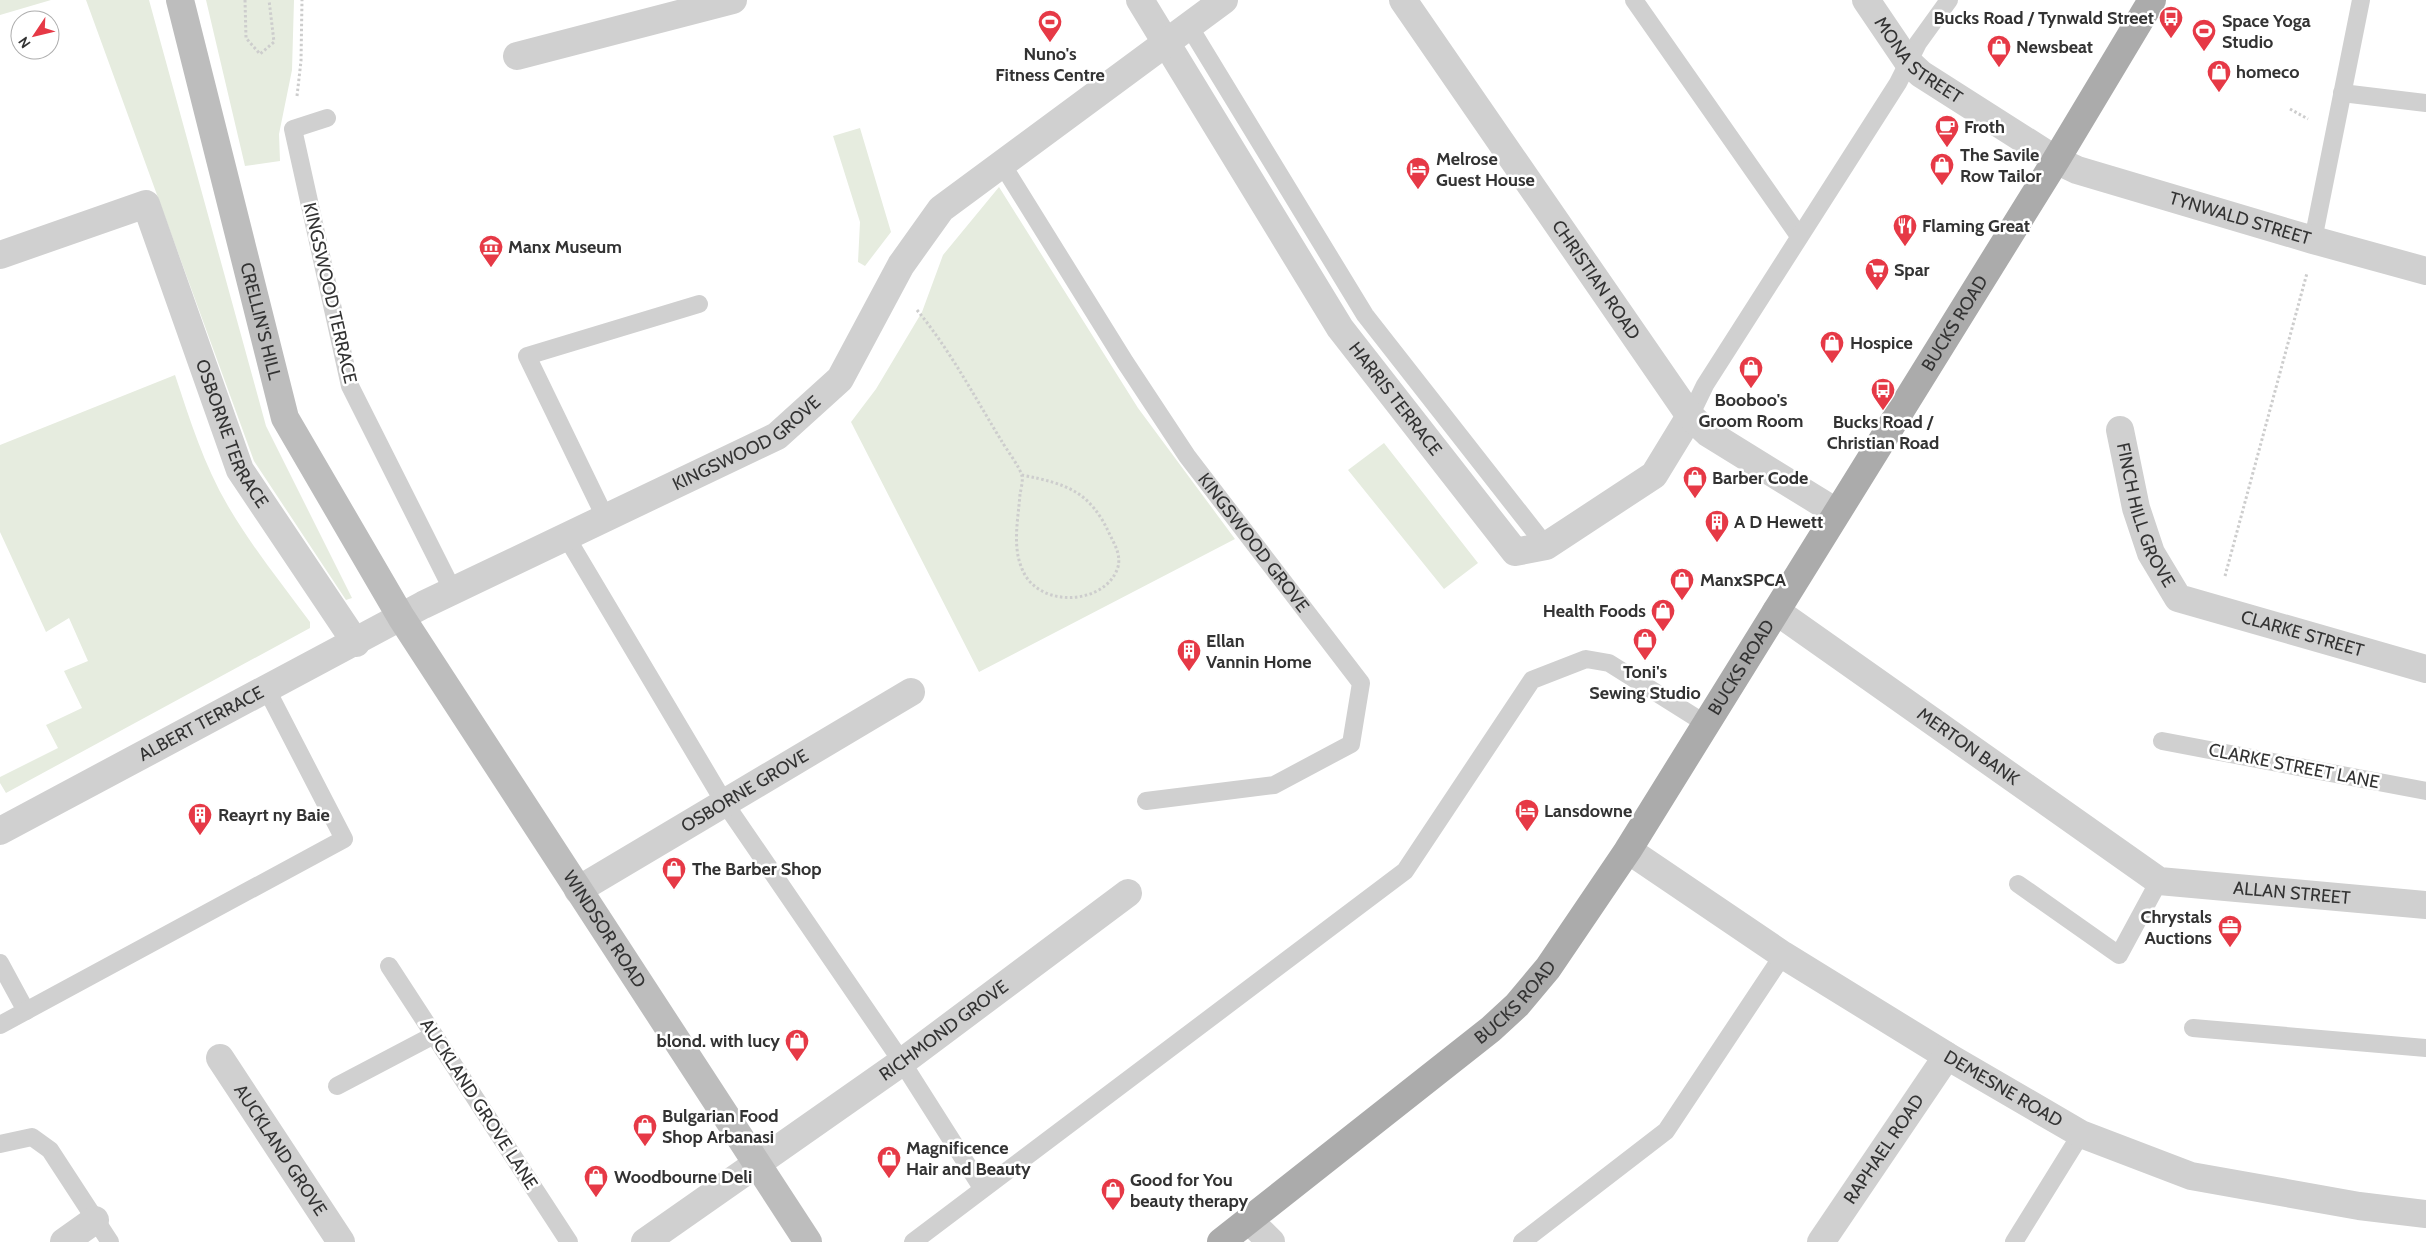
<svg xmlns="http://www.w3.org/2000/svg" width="2426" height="1242" font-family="Cabin,sans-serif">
  <rect width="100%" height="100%" fill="#fff"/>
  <!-- green -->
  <path fill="#e6ecdf" d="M0,0H51L0,15Z
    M86,0H149L266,426L352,598L346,600L254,461Z
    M206,0H294L292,70L279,134L280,161L245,166Z
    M860,128L891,232L865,266L858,262L860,222L833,136Z
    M999,187L1138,408L1235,539L979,672L851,422L876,389L922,312L943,255Z
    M175,375C190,420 204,465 228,506C252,547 282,584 310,622V628L6,793L0,783V777L58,748L46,725L82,708L64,671L88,661L69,618L46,632L0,532V445Z
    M1384,443L1478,563L1444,589L1348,470Z"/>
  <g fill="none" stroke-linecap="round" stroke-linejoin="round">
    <!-- path -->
    <path stroke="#cdcdcd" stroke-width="3" stroke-dasharray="2.5 2.5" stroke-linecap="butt" d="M245,0L246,38L260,54L274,42L269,0
      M297,96L301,61L302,0
      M2290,109L2308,119
      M917,310C950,350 974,396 1001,440C1006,449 1020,467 1022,476C1023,481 1021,489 1020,494C1018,522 1011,550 1025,575C1045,609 1107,603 1118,567C1121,555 1115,545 1110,535C1090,491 1067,484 1022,475
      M2225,576L2307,273"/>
    <!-- lane -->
    <g stroke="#d0d0d0" stroke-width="18">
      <path d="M1634,0L1799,236"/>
      <path d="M1189,26L1365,315L1546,546"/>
      <path d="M2342,93L2426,103"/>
      <path d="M327,118L293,129L350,386L453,591"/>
      <path id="s1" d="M1002,164L1125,362L1187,456L1361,683L1351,744L1274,785L1146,801"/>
      <path d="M2313,240L2361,0"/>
      <path d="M1690,416L1705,385L1898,83L1918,43L1949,0"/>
      <path d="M606,519L527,356L699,304"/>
      <path d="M567,538L724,802L902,1062L982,1188"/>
      <path d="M2162,741L2426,791"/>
      <path d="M2018,884L2119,955L2159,881"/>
      <path d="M0,963L26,1011"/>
      <path d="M389,966L569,1242"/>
      <path d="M0,1025L344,839L267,690"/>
      <path d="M2193,1028L2426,1048"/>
      <path d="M337,1086L434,1035"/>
      <path d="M0,1144L32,1137L50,1150L110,1242"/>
      <path d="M913,1242L1405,871L1532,680L1586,659L1609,663L1706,724"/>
      <path d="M1522,1242L1666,1131L1783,955"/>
      <path d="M2014,1242L2081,1134"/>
    </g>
    <!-- street -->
    <g stroke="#d0d0d0" stroke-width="28">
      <path id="s2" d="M1140,0L1340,328L1515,552L1546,546L1654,475L1690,416"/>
      <path id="s3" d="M1403,0L1690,416L1708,433L1836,512"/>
      <path id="s4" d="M1866,0L1908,62L1921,74L2056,160L2077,170L2313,240L2426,271"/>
      <path d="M517,56L733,0"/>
      <path id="s5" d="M0,255L146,204L240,470L356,643"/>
      <path id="s6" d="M2120,430L2136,508L2151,553L2178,598L2426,669"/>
      <path id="s7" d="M1776,611L2159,881L2426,905"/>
      <path id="s8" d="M0,831L423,605L777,436L840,379L901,265L941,209L1224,0"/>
      <path id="s9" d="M1628,850L1783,955L1947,1056L2081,1134L2191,1176L2359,1206L2426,1214"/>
      <path id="s10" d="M578,890L911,692"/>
      <path id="s11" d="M220,1058L341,1242"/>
      <path d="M1249,1220L1271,1242"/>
      <path d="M64,1242L95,1220"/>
      <path id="s12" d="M645,1242L902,1062L1128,893"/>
      <path id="s13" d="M1821,1242L1947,1056"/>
    </g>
    <!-- secondary -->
    <path stroke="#bdbdbd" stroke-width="28" id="s14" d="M180,0L285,418L401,617L808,1242"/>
    <!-- primary -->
    <path stroke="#ababab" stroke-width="28" id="s15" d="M1221,1242L1491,1029L1517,1005L1548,968L1628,850L2056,160L2152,0"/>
  </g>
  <!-- icons -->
  <defs>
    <symbol id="bus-pin" viewBox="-11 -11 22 30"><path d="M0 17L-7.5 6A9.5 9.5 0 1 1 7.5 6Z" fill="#e63946" stroke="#fff"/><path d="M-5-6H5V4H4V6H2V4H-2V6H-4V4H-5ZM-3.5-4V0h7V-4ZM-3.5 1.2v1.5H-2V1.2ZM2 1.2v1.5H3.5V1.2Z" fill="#fff"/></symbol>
    <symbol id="stadium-pin" viewBox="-11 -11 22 30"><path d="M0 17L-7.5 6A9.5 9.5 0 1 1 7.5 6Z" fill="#e63946" stroke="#fff"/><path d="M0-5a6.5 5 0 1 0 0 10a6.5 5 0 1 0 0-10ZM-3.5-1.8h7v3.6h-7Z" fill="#fff"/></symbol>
    <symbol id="shop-pin" viewBox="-11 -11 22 30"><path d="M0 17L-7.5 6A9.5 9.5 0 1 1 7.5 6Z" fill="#e63946" stroke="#fff"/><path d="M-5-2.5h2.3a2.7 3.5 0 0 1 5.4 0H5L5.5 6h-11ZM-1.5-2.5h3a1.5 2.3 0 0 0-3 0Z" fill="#fff"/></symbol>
    <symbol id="cafe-pin" viewBox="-11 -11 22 30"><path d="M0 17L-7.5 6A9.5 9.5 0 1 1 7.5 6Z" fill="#e63946" stroke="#fff"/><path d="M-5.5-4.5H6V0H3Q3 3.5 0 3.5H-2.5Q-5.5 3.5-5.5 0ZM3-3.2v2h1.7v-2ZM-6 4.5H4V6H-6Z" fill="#fff"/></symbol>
    <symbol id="hotel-pin" viewBox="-11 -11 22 30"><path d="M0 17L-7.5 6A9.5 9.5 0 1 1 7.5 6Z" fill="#e63946" stroke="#fff"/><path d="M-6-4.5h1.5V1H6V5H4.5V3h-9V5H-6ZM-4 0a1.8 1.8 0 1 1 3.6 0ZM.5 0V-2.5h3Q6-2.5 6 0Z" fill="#fff"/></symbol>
    <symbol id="restaurant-pin" viewBox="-11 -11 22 30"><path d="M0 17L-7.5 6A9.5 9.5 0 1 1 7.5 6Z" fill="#e63946" stroke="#fff"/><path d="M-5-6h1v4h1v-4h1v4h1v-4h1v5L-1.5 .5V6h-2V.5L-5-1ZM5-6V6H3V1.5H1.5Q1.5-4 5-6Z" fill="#fff"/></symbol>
    <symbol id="museum-pin" viewBox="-11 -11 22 30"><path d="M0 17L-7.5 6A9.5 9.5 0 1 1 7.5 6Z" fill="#e63946" stroke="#fff"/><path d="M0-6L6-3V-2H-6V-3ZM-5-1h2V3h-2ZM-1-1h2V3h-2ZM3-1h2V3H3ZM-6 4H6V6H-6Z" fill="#fff"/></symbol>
    <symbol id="supermarket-pin" viewBox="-11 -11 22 30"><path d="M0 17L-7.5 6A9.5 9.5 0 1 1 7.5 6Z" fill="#e63946" stroke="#fff"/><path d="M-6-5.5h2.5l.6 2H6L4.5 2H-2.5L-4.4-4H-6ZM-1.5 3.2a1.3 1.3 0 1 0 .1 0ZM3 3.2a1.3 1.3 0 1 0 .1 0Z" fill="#fff"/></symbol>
    <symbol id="building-pin" viewBox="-11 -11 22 30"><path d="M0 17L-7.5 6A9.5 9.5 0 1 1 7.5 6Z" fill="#e63946" stroke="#fff"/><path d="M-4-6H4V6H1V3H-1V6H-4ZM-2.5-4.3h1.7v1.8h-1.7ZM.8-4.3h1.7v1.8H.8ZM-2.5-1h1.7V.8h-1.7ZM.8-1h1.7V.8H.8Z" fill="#fff"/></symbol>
    <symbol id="office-pin" viewBox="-11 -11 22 30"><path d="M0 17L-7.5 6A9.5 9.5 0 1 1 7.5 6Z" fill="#e63946" stroke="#fff"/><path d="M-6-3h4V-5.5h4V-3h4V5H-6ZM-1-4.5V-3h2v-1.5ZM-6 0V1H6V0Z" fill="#fff"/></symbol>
  </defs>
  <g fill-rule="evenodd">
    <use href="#bus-pin" x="2157" y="4" width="28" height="38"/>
    <use href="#stadium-pin" x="1036" y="8" width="28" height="38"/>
    <use href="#stadium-pin" x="2190" y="17" width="28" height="38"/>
    <use href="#shop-pin" x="1985" y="33" width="28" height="38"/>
    <use href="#shop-pin" x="2205" y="58" width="28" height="38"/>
    <use href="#cafe-pin" x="1933" y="113" width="28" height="38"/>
    <use href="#shop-pin" x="1928" y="151" width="28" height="38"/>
    <use href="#hotel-pin" x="1404" y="155" width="28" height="38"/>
    <use href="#restaurant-pin" x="1891" y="212" width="28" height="38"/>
    <use href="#museum-pin" x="477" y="233" width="28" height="38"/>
    <use href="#supermarket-pin" x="1863" y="256" width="28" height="38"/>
    <use href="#shop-pin" x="1818" y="329" width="28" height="38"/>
    <use href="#shop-pin" x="1737" y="354" width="28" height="38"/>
    <use href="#bus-pin" x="1869" y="376" width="28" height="38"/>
    <use href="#shop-pin" x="1681" y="464" width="28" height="38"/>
    <use href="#building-pin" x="1703" y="508" width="28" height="38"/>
    <use href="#shop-pin" x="1668" y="566" width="28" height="38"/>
    <use href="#shop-pin" x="1649" y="597" width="28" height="38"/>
    <use href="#shop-pin" x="1631" y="626" width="28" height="38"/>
    <use href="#building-pin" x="1175" y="637" width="28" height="38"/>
    <use href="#hotel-pin" x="1513" y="797" width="28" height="38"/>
    <use href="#building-pin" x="186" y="801" width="28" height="38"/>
    <use href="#shop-pin" x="660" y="855" width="28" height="38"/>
    <use href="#office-pin" x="2216" y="913" width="28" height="38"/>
    <use href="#shop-pin" x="783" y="1027" width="28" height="38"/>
    <use href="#shop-pin" x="631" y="1112" width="28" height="38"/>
    <use href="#shop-pin" x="875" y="1144" width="28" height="38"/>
    <use href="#shop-pin" x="582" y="1163" width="28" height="38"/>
    <use href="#shop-pin" x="1099" y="1176" width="28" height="38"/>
  </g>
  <g text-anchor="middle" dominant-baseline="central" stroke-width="5" stroke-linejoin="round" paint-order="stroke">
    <!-- poi labels -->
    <g font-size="18" font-weight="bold" fill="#333" stroke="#fff" text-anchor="start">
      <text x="2154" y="18" text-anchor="end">Bucks Road / Tynwald Street</text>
      <text x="2222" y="21">Space Yoga<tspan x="2222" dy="21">Studio</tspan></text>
      <text x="2016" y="47">Newsbeat</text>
      <text x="1050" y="54" text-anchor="middle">Nuno's<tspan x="1050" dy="21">Fitness Centre</tspan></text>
      <text x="2236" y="72">homeco</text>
      <text x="1964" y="127">Froth</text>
      <text x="1960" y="155">The Savile<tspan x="1960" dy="21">Row Tailor</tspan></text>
      <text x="1436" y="159">Melrose<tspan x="1436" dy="21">Guest House</tspan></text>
      <text x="1922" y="226">Flaming Great</text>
      <text x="508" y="247">Manx Museum</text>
      <text x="1894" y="270">Spar</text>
      <text x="1850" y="343">Hospice</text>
      <text x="1751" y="400" text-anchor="middle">Booboo's<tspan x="1751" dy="21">Groom Room</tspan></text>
      <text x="1883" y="422" text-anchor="middle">Bucks Road /<tspan x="1883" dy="21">Christian Road</tspan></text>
      <text x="1712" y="478">Barber Code</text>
      <text x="1734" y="522">A D Hewett</text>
      <text x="1700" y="580">ManxSPCA</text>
      <text x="1646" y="611" text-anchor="end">Health Foods</text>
      <text x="1206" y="641">Ellan<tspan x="1206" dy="21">Vannin Home</tspan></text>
      <text x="1645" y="672" text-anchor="middle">Toni's<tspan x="1645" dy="21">Sewing Studio</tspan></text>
      <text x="1544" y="811">Lansdowne</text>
      <text x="218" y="815">Reayrt ny Baie</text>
      <text x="692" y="869">The Barber Shop</text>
      <text x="2212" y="917" text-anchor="end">Chrystals<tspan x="2212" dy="21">Auctions</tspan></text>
      <text x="780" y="1041" text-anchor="end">blond. with lucy</text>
      <text x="662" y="1116">Bulgarian Food<tspan x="662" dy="21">Shop Arbanasi</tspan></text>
      <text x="906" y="1148">Magnificence<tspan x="906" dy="21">Hair and Beauty</tspan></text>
      <text x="614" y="1177">Woodbourne Deli</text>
      <text x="1130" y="1180">Good for You<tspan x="1130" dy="21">beauty therapy</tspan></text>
    </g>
    <!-- street labels -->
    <g font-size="18" fill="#333" stroke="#fff">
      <text stroke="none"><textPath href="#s4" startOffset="81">MONA STREET</textPath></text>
      <text stroke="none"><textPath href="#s4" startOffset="446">TYNWALD STREET</textPath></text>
      <text stroke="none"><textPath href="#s3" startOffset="340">CHRISTIAN ROAD</textPath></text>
      <text transform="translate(330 293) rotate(77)">KINGSWOOD TERRACE</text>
      <text stroke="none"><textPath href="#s14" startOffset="331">CRELLIN'S HILL</textPath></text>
      <text stroke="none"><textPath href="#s15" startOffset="1190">BUCKS ROAD</textPath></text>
      <text stroke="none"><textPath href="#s2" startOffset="474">HARRIS TERRACE</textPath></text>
      <text stroke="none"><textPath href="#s5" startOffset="400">OSBORNE TERRACE</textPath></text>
      <text stroke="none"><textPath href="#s8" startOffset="842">KINGSWOOD GROVE</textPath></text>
      <text stroke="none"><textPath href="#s6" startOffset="89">FINCH HILL GROVE</textPath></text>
      <text stroke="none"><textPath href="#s1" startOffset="455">KINGSWOOD GROVE</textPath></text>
      <text stroke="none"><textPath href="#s6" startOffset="309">CLARKE STREET</textPath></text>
      <text stroke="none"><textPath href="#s15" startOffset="785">BUCKS ROAD</textPath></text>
      <text stroke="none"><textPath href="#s8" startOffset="228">ALBERT TERRACE</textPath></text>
      <text stroke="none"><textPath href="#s7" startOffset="235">MERTON BANK</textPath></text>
      <text transform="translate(2294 766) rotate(11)">CLARKE STREET LANE</text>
      <text stroke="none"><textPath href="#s10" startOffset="194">OSBORNE GROVE</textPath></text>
      <text stroke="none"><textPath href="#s7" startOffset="602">ALLAN STREET</textPath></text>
      <text stroke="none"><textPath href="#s14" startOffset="1034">WINDSOR ROAD</textPath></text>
      <text stroke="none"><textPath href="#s15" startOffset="380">BUCKS ROAD</textPath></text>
      <text stroke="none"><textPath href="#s12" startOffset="366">RICHMOND GROVE</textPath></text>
      <text stroke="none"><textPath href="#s9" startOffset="445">DEMESNE ROAD</textPath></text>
      <text transform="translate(479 1104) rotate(57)">AUCKLAND GROVE LANE</text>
      <text stroke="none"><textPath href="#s13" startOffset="112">RAPHAEL ROAD</textPath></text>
      <text stroke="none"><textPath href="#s11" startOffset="110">AUCKLAND GROVE</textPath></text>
    </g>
  </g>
  <!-- north arrow -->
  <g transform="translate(35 35) rotate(235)"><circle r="24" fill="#ffffff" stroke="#adadad"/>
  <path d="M0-4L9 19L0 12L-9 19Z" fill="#e63946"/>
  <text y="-8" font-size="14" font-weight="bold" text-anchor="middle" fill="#333333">N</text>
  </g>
</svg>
